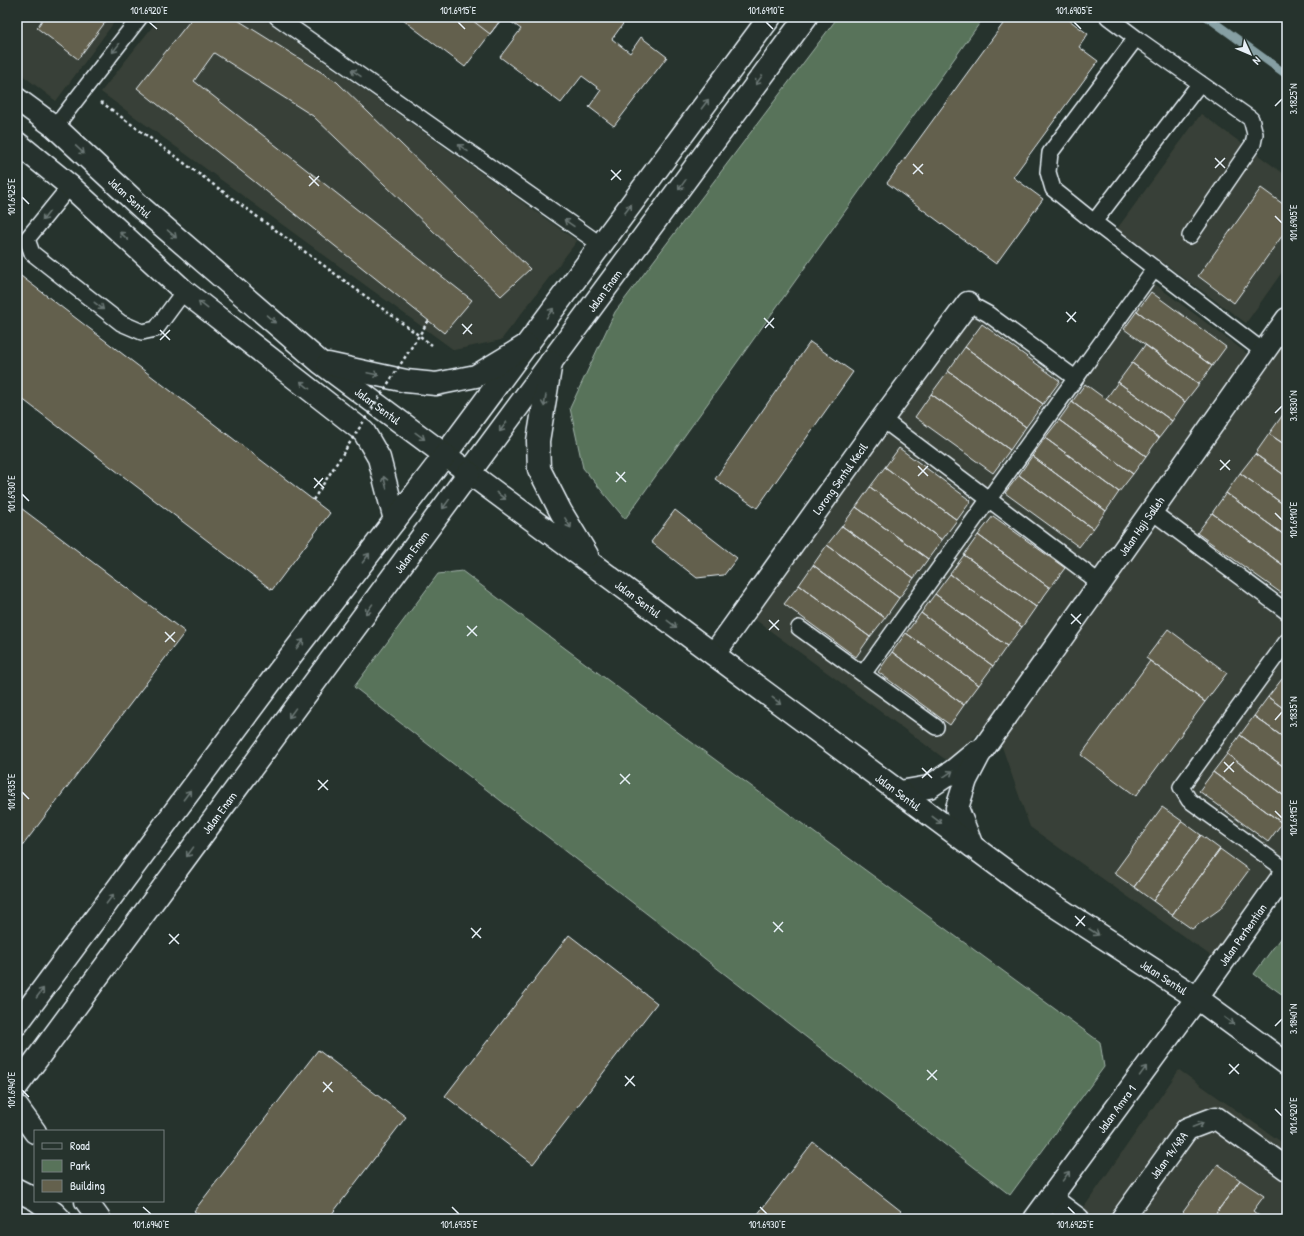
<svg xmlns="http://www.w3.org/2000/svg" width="1304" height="1236" font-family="'Patrick Hand',sans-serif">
  <rect width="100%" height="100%" fill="#26332d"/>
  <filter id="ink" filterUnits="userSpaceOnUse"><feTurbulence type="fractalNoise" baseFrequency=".025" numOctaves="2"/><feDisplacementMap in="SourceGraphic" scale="8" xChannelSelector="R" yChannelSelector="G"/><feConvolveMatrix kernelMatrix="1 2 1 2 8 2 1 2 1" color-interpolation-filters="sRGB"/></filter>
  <g filter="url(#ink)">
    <!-- built -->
    <path fill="#394137" d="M17,17H118L56,101L17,71Z
      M160,17H261L577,241L501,340L454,350L101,92Z
      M1201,114L1287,176V265L1246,323L1117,229Z
      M1152,282L1249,355L989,723L949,762L753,618L972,312L1077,386Z
      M1287,335V631L1278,644L1287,651V856L1214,958L1030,827L1000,741Z
      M1179,1070L1287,1146V1219H1076Z"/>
    <!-- green -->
    <path fill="#58735a" stroke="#a0b2a9" d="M838,17H984L625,519L583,468L570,408L615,312Z
      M462,571C673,730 887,886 1100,1042L1104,1067L1010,1195L354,687L438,574Z
      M1287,929V998L1254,974Z"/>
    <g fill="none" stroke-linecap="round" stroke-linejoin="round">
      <!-- stream -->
      <path stroke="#869fa3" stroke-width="8" d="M1207,17L1287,75"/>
    </g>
    <!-- building -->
    <path fill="#64614d" stroke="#e8f1f8" d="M44,17H109L78,59L37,28Z
      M193,17H233L337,82L530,269L501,296L313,116L214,53L194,81L472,300L444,333L137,88Z
      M399,17H503L465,67Z
      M468,17H503L490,34Z
      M504,17H628L612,39L630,53L641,37L667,57L614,126L589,107L601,90L582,76L561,103L500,57L521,29Z
      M1008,17H1065L1088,34L1079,47L1098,61L1013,177L1043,199L996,264L887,183Z
      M1261,188L1287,207V229L1234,303L1198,276Z
      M17,273L330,513L272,590L17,395Z
      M1151,292L1226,347L1212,366L1137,311Z
      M1137,311L1212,366L1199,384L1124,329Z
      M982,324L1060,381L1043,404L965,347Z
      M810,342L853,372L757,508L715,479Z
      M1145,345L1199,384L1185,402L1132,363Z
      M965,347L1043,404L1026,427L948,371Z
      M1132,363L1185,402L1172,421L1118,382Z
      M948,371L1026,427L1010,450L931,394Z
      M1118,382L1172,421L1159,438L1106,399Z
      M1085,384L1159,438L1146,456L1072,402Z
      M931,394L1010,450L993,473L915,417Z
      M1072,402L1146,456L1133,474L1059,420Z
      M1287,409V419L1282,416Z
      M1282,416L1287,419V446L1269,434Z
      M1059,420L1133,474L1119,492L1045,438Z
      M1269,434L1287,446V477L1255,454Z
      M1045,438L1119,492L1106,511L1032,456Z
      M899,448L971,501L957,520L885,467Z
      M1255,454L1287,477V507L1240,473Z
      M1032,456L1106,511L1093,529L1019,475Z
      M885,467L957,520L942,540L870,487Z
      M1240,473L1287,507V537L1226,493Z
      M1019,475L1093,529L1079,547L1005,493Z
      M870,487L942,540L928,559L856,507Z
      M1226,493L1287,537V568L1212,513Z
      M17,505L185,632L17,853Z
      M856,507L928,559L914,578L842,526Z
      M675,510L737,558L724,575L697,578L651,542Z
      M1212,513L1287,568V585L1281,593L1197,533Z
      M993,516L1065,568L1050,588L978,535Z
      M842,526L914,578L899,598L827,545Z
      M978,535L1050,588L1036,607L964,555Z
      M827,545L899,598L885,618L813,565Z
      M964,555L1036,607L1022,627L950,574Z
      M813,565L885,618L870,637L799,585Z
      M950,574L1022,627L1007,646L935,594Z
      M799,585L870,637L856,657L784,604Z
      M935,594L1007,646L993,666L921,613Z
      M921,613L993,666L979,685L906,633Z
      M1168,629L1227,673L1205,702L1146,658Z
      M906,633L979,685L964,705L892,652Z
      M892,652L964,705L950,725L878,672Z
      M1150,661L1205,702L1136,796L1081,755Z
      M1282,679L1287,682V711L1268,697Z
      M1268,697L1287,711V740L1254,716Z
      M1254,716L1287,740V769L1240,735Z
      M1240,735L1287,769V798L1227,754Z
      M1227,754L1287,798V817L1282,823L1213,772Z
      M1213,772L1282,823L1268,842L1199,791Z
      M1162,807L1182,821L1134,887L1114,873Z
      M1182,821L1201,835L1153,901L1134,887Z
      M1201,835L1220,849L1172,915L1153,901Z
      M1220,849L1249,870L1220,909L1192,929L1172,915Z
      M569,935L657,1003L533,1164L445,1096Z
      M318,1050L406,1117L328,1219H205L194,1211Z
      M813,1142L901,1211L894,1219H754Z
      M1218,1164L1240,1180L1212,1219H1178Z
      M1240,1180L1264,1196L1253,1211L1263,1219H1212Z"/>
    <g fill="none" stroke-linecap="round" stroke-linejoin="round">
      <defs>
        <path id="lane" d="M277,17L601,245
          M1108,17L1136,38
          M55,127L140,17
          M70,186L27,239L32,253L121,323L142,332L156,329L184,291
          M1094,222L1200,83
          M1190,236L1253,144L1255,134L1251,119L1136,38L1050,153L1048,172L1053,189L1094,222L1264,352
          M968,303L988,314L1075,378
          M882,419L1100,583
          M1151,511L1287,612
          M799,628L936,727
          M1287,641L1181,787L1189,800L1287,871
          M863,674L1155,268"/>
        <g id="street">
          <path id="s1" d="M714,654L882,419L968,303"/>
          <path d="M900,792L929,787L953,771L976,752"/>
          <path id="s2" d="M972,846L957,808L966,780L979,755L1287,319"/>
          <path d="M1050,1198L1078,1219"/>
          <path id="s3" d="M1035,1219L1197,998L1287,871"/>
          <path id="s4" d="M1122,1219L1187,1129L1216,1118L1287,1169"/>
        </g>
        <g id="secondary">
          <path d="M445,455L770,17"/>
          <path id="s5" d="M469,473L806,17"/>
        </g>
        <g id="primary">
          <path id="s6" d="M17,99L55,127L143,209L321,363L1038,895L1197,998L1287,1064"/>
          <path d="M17,143L70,186L184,291L364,432L379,458L395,520"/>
          <path d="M551,362L538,441L539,469L561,512L587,555"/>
          <path d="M328,364L406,381L436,384L476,376L527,345"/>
          <path d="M17,1024L276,675L445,455"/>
          <path id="s7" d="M17,1086L469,473"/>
          <path d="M17,1107L35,1132"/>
          <path d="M17,1190L35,1199"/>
          <path d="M38,1201L54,1213L60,1219"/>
          <path d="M86,1201L99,1219"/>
        </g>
      </defs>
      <!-- lane casing -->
      <use href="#lane" stroke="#e8f1f8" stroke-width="18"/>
      <!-- street casing -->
      <use href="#street" stroke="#e8f1f8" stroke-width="25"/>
      <!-- secondary casing -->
      <use href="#secondary" stroke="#e8f1f8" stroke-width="25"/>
      <!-- primary casing -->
      <use href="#primary" stroke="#e8f1f8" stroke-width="25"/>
      <!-- path -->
      <path stroke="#e8f1f8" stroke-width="2.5" stroke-dasharray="3 3" stroke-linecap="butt" d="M101,102L432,345"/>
      <!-- lane -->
      <use href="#lane" stroke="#26332d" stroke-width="15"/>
      <!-- street -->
      <use href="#street" stroke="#26332d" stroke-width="22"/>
      <!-- secondary -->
      <use href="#secondary" stroke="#26332d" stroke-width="22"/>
      <!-- primary -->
      <use href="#primary" stroke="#26332d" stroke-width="22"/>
      <!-- path-bridge -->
      <path stroke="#e8f1f8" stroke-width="2.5" stroke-dasharray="3 3" stroke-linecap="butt" d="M313,500L429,320"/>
    </g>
    <!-- one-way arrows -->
    <defs><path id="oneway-shaft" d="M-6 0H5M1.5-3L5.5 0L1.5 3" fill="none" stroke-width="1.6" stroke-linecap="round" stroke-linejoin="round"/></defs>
    <g stroke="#6a7674">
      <use href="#oneway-shaft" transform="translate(116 48) rotate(128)"/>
      <use href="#oneway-shaft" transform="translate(356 73) rotate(-145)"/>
      <use href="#oneway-shaft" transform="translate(759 80) rotate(126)"/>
      <use href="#oneway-shaft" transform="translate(705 104) rotate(-53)"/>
      <use href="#oneway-shaft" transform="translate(463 148) rotate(-145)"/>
      <use href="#oneway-shaft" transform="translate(80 150) rotate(43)"/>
      <use href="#oneway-shaft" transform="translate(682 185) rotate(126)"/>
      <use href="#oneway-shaft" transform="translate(628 209) rotate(-53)"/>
      <use href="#oneway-shaft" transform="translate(46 216) rotate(129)"/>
      <use href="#oneway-shaft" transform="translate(569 223) rotate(-145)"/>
      <use href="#oneway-shaft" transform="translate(172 234) rotate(41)"/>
      <use href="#oneway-shaft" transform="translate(124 236) rotate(-137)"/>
      <use href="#oneway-shaft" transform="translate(203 305) rotate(-142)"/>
      <use href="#oneway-shaft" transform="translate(99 306) rotate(38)"/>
      <use href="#oneway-shaft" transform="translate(550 313) rotate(-54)"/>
      <use href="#oneway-shaft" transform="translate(271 319) rotate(41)"/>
      <use href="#oneway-shaft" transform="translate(373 374) rotate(12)"/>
      <use href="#oneway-shaft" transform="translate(305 385) rotate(-141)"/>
      <use href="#oneway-shaft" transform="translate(545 401) rotate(99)"/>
      <use href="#oneway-shaft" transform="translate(503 427) rotate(127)"/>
      <use href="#oneway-shaft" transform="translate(420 436) rotate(36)"/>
      <use href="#oneway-shaft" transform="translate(385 482) rotate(-104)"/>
      <use href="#oneway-shaft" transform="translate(501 496) rotate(37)"/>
      <use href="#oneway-shaft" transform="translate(446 504) rotate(126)"/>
      <use href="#oneway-shaft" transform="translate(568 523) rotate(59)"/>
      <use href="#oneway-shaft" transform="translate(366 558) rotate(-53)"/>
      <use href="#oneway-shaft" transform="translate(369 609) rotate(126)"/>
      <use href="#oneway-shaft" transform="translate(672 624) rotate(37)"/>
      <use href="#oneway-shaft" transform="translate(300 644) rotate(-52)"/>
      <use href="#oneway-shaft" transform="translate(777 701) rotate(37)"/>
      <use href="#oneway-shaft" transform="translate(292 713) rotate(126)"/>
      <use href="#oneway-shaft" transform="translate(948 774) rotate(-34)"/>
      <use href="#oneway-shaft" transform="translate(187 795) rotate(-53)"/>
      <use href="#oneway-shaft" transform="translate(937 820) rotate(37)"/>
      <use href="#oneway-shaft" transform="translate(190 852) rotate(126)"/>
      <use href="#oneway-shaft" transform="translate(110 899) rotate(-53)"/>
      <use href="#oneway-shaft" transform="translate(1094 932) rotate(33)"/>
      <use href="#oneway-shaft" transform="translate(40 993) rotate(-53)"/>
      <use href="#oneway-shaft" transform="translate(1229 1021) rotate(36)"/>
      <use href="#oneway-shaft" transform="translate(1143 1071) rotate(-54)"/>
      <use href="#oneway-shaft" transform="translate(1198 1125) rotate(-21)"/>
      <use href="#oneway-shaft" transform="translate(1066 1176) rotate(-54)"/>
    </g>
  </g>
  <!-- ticks -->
  <path fill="none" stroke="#e8f1f8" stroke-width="1.5" d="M149,22L157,29M458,22L465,29M766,22L773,29M1074,22L1081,29M1275,106L1282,99M1215,158L1225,168M913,164L923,174M1215,168L1225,158M611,170L621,180M913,174L923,164M309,176L319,186M611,180L621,170M309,186L319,176M22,197L29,204M1275,216L1282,223M1066,312L1076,322M764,318L774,328M1067,322L1076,312M462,324L472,334M765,328L774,318M160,330L170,340M463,334L472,324M160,340L170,330M1275,413L1282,406M1220,460L1230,470M918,466L928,476M1220,470L1230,460M616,472L626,482M918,476L928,466M314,478L324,488M616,482L625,472M314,488L323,478M22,494L29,501M1275,513L1282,520M1071,614L1081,624M769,620L779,630M1071,624L1081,614M467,626L477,636M769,630L779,620M165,632L175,642M467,636L477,626M165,642L175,632M1275,720L1282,712M1224,762L1234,772M922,768L932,778M1224,772L1234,762M620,774L630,784M922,778L932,768M318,780L328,790M620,784L630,774M318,790L328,780M22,792L29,799M1275,811L1282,818M1075,916L1085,926M773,922L783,932M1076,926L1085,916M471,928L481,938M774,932L783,922M169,934L179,944M472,938L481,928M169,944L179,934M1275,1026L1282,1019M1229,1064L1239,1074M927,1070L937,1080M1229,1074L1239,1064M625,1076L635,1086M927,1080L937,1070M323,1082L333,1092M625,1086L634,1076M22,1090L29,1097M323,1092L332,1082M1275,1109L1282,1116M143,1207L151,1214M452,1207L459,1214M760,1207L767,1214M1068,1207L1075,1214"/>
  <g text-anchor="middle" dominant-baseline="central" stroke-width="3" stroke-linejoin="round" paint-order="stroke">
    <!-- street labels -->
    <g font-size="12" fill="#e8f1f8" stroke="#26332d">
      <text stroke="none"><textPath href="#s6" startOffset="150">Jalan Sentul</textPath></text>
      <text stroke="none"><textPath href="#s5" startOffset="227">Jalan Enam</textPath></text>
      <text stroke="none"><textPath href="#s6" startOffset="474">Jalan Sentul</textPath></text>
      <text stroke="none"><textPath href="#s1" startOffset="216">Lorong Sentul Kecil</textPath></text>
      <text stroke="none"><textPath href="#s2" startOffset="379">Jalan Haji Salleh</textPath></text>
      <text stroke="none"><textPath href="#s7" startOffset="664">Jalan Enam</textPath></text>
      <text stroke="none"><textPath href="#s6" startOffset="798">Jalan Sentul</textPath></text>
      <text stroke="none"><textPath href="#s6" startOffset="1122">Jalan Sentul</textPath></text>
      <text stroke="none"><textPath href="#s7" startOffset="340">Jalan Enam</textPath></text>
      <text stroke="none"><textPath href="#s3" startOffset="352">Jalan Perhentian</textPath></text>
      <text stroke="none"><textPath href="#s6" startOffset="1446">Jalan Sentul</textPath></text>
      <text stroke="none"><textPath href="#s3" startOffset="137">Jalan Amra 1</textPath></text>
      <text stroke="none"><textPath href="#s4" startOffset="79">Jalan 14/48A</textPath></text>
    </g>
  </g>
  <!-- margin -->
  <rect width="1304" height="1236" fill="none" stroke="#26332d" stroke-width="44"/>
  <!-- legend -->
  <rect x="34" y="1130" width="130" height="72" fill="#26332d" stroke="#747f7e"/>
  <rect x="42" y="1143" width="20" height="6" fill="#26332d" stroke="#747f7e"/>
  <text x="70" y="1150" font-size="12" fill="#e8f1f8">Road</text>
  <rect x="42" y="1160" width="20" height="12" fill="#58735a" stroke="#747f7e"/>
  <text x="70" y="1170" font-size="12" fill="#e8f1f8">Park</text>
  <rect x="42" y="1180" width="20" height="12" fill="#64614d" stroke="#747f7e"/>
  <text x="70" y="1190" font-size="12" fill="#e8f1f8">Building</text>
  <!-- north arrow -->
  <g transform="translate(1250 54) rotate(134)" stroke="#26332d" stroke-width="3" paint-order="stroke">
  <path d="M0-3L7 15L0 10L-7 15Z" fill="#e8f1f8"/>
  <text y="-6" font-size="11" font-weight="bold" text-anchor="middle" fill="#e8f1f8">N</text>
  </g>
  <rect x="22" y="22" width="1260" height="1192" fill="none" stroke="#e8f1f8" stroke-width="1.5"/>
  <g font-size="10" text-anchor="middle" fill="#e8f1f8">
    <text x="149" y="14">101.6920°E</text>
    <text x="458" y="14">101.6915°E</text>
    <text x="766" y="14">101.6910°E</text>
    <text x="1074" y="14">101.6905°E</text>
    <text transform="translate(1293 99) rotate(-90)" y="4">3.1825°N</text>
    <text transform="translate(11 197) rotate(-90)" y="4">101.6925°E</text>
    <text transform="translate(1293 223) rotate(-90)" y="4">101.6905°E</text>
    <text transform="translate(1293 406) rotate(-90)" y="4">3.1830°N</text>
    <text transform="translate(11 494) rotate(-90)" y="4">101.6930°E</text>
    <text transform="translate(1293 520) rotate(-90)" y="4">101.6910°E</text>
    <text transform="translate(1293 712) rotate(-90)" y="4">3.1835°N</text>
    <text transform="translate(11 792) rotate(-90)" y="4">101.6935°E</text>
    <text transform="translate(1293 818) rotate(-90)" y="4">101.6915°E</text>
    <text transform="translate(1293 1019) rotate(-90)" y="4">3.1840°N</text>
    <text transform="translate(11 1090) rotate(-90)" y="4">101.6940°E</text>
    <text transform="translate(1293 1116) rotate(-90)" y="4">101.6920°E</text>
    <text x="151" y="1228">101.6940°E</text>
    <text x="459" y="1228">101.6935°E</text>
    <text x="767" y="1228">101.6930°E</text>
    <text x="1075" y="1228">101.6925°E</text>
  </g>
</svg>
